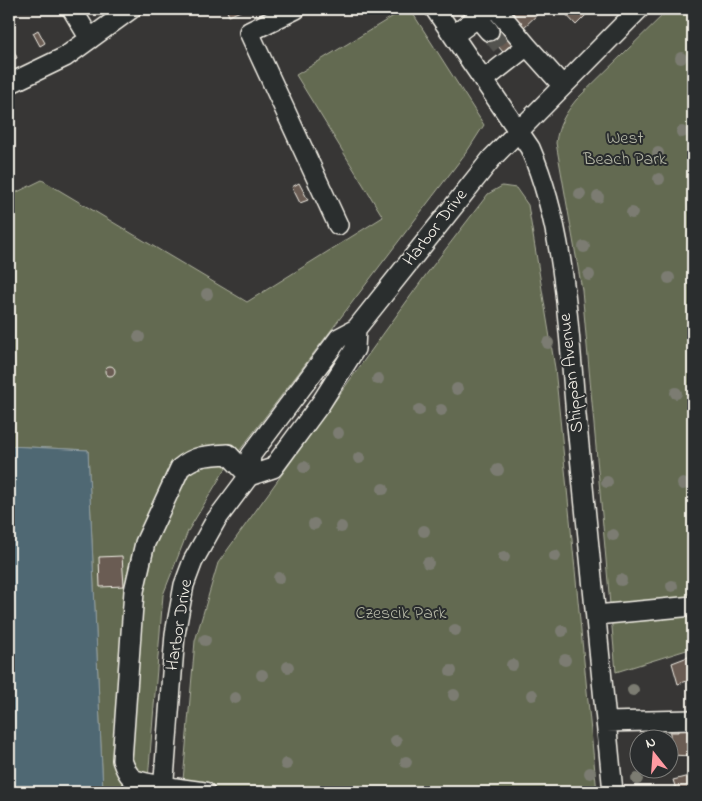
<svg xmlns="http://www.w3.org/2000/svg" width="702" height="801" font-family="'Indie Flower',sans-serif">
  <rect width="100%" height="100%" fill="#373635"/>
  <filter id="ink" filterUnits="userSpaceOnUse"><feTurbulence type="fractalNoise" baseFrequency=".02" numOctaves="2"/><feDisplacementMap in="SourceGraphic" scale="10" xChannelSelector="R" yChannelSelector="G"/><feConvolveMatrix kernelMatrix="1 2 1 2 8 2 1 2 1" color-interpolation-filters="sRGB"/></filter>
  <g filter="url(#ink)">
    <!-- green -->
    <path fill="#636b51" stroke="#acae9c" d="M405,9H410L484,125L468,150L224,471L188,531L163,595L147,792H103L88,450L9,446V196L42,180L247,302L383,217L296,75Z
      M669,9H693V648L616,672L582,290L556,143C558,125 565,114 576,100Z
      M502,186L516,188L528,205L555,368L597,792H182L195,641L218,563L425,276L488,194Z"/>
    <!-- water -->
    <path fill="#4f6773" stroke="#919ea2" d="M9,446L88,450L103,792H9Z"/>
    <!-- building -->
    <path fill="#6a5b52" stroke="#f4f1e8" d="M231,9H245L229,16L227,11Z
      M505,9H532L538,14L523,28Z
      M561,9H592L576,25Z
      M500,22L516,40L503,52L487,33Z
      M38,30L45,43L40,46L33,33Z
      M11,44L17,58L11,60L9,55Z
      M299,183L308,200L300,203L292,187Z
      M105 371a5 5 0 1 1 10 0a5 5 0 1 1-10 0Z
      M122,556L124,586L100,587L99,557Z
      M693,655V679L678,684L672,663Z
      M678,728H689V731L693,729V756L670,755V732H678Z
      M693,775V792H677L673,780Z"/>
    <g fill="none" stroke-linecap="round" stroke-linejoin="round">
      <!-- minor-tunnel -->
      <path stroke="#535250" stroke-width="19" stroke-dasharray="19 9" stroke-linecap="butt" d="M489,31L505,51"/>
      <defs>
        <path id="minor" d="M72,9L90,39
          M296,9L249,32L338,225
          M435,9L530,148C566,231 568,327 576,415C589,541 600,667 613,792
          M496,9L527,46
          M477,17L489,31
          M454,35L489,9
          M485,79L527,46L562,85
          M9,84L65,57L131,9
          M249,476L273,468L321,403L355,349L356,329
          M596,615L693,606
          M606,722L693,720
          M163,792L175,634L184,585L193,561L216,520L249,476L251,455L339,338L356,329L492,158L639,9
          M205,792C192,790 138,784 131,777C126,772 124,766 122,760L134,591L145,543L180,468C195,455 209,455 228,454L249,476"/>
      </defs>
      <!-- minor casing -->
      <use href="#minor" stroke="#f4f1e8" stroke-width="22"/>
      <!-- minor -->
      <use href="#minor" stroke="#2a2d2e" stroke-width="19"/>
    </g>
    <!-- trees -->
    <g fill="#7b7c72">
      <circle cx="681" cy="58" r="6"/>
      <circle cx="682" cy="132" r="6"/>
      <circle cx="658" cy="153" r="6"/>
      <circle cx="659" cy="179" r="6"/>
      <circle cx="580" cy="194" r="6"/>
      <circle cx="598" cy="197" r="6"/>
      <circle cx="632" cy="213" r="6"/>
      <circle cx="584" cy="247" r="6"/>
      <circle cx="589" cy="275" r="6"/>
      <circle cx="669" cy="278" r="6"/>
      <circle cx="207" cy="294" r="6"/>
      <circle cx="139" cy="337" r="6"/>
      <circle cx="548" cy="343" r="6"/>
      <circle cx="378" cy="379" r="6"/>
      <circle cx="457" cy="389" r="6"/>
      <circle cx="676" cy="393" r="6"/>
      <circle cx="419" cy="410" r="6"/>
      <circle cx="441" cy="410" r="6"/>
      <circle cx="338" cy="433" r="6"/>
      <circle cx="359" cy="458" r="6"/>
      <circle cx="304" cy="467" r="6"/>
      <circle cx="498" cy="470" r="6"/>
      <circle cx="607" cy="482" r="6"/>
      <circle cx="683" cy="484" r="6"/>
      <circle cx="383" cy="489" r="6"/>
      <circle cx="314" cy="524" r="6"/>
      <circle cx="341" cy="527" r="6"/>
      <circle cx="424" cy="531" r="6"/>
      <circle cx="613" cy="535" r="6"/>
      <circle cx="555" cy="556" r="6"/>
      <circle cx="504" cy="557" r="6"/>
      <circle cx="428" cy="563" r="6"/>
      <circle cx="279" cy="578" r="6"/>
      <circle cx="621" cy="580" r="6"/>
      <circle cx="672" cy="586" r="6"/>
      <circle cx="455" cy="630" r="6"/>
      <circle cx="562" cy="631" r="6"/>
      <circle cx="205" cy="640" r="6"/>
      <circle cx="565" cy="660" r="6"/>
      <circle cx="512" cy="665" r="6"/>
      <circle cx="288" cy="667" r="6"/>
      <circle cx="451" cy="671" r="6"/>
      <circle cx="262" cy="675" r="6"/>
      <circle cx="633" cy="690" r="6"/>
      <circle cx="454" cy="695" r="6"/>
      <circle cx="532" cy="695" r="6"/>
      <circle cx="235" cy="698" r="6"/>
      <circle cx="396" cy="741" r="6"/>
      <circle cx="406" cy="762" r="6"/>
      <circle cx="286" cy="764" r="6"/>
      <circle cx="590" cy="773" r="6"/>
      <circle cx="637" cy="779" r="6"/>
    </g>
  </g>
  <g text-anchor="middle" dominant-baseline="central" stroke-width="4" stroke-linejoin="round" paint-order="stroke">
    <!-- park labels -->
    <g font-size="18" fill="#b3b5a4" stroke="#2a2d2e">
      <text x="625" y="139">West<tspan x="625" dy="21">Beach Park</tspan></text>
      <text x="401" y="614">Czescik Park</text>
    </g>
    <!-- street labels -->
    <g font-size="18" fill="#f4f1e8" stroke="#2a2d2e">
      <text transform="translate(436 228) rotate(-52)">Harbor Drive</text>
      <text transform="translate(572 373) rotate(-96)">Shippan Avenue</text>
      <text transform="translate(180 625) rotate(-81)">Harbor Drive</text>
    </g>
  </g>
  <!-- margin -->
  <rect width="702" height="801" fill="none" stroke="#2a2d2e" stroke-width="30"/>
  <rect x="15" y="15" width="672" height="771" fill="none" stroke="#f4f1e8" stroke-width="2" filter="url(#ink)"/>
  <!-- north arrow -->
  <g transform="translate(654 754) rotate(343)"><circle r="24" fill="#2a2d2e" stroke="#7b7b78"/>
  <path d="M0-4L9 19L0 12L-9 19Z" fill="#ff9aa2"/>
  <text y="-8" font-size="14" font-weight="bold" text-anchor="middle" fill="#f4f1e8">N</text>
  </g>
</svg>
